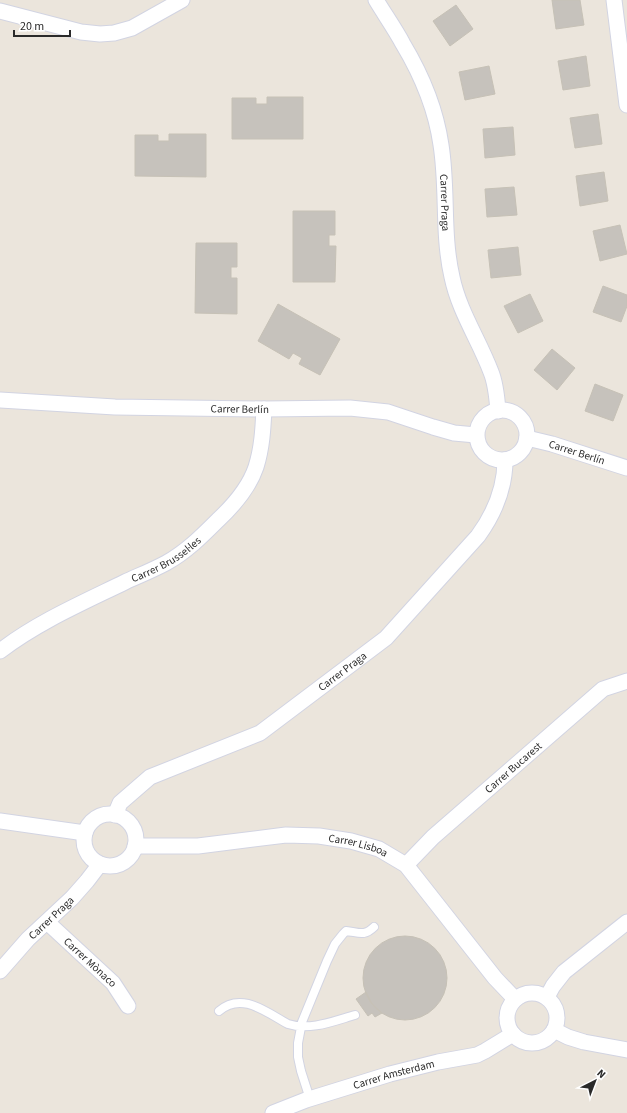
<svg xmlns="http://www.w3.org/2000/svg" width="627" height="1113" font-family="'Source Sans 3',sans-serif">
  <rect width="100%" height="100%" fill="#ebe5dc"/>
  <!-- building -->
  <path fill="#c6c2bc" stroke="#c6c1b6" d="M552,0H580L584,25L556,29Z
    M456,5L473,29L450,46L433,21Z
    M586,56L590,86L563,90L558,61Z
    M489,66L495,94L465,100L459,72Z
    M267,97H303V139H232V98H256V104H267Z
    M598,114L602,144L575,148L570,118Z
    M513,127L515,155L485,158L483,129Z
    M169,134H206V177L135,176V135H158V141H169Z
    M604,172L608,201L580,206L576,176Z
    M514,187L517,215L487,217L485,189Z
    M293,211H335V235H329V246H336L335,282H293Z
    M620,225L627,254L600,261L593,231Z
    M196,243H237V267H231V278H237V314L195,313Z
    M518,247L521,275L491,278L488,250Z
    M603,286L627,295V306L621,322L593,312Z
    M530,294L543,321L518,333L504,306Z
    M278,304L340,339L320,375L299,364L302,358L293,353L289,359L258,341Z
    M552,349L575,368L557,390L534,370Z
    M595,384L623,395L613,421L585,411Z
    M363 978a42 42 0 1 1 84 0a42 42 0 1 1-84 0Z
    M366,992L372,1004L382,1013L375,1017L372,1013L368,1016L356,999Z"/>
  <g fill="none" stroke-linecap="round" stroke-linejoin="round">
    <defs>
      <path id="lane" d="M219,1011C242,991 267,1013 288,1024C310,1031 334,1021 355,1015
        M310,1099L301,1071L298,1057V1043L302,1022L327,961L335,944L343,934L346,931C358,932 364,937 374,927"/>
      <g id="street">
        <path id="s1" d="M376,0C385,15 395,29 403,44C421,74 436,110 441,145C448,189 442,234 452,277C459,311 479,340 491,372C496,384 497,398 498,411"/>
        <path d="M614,0L627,105"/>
        <path d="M0,11L81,32L100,34L114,33L132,28L182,0"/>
        <path id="s2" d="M0,400L115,407L264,409L350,408L388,412L433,427L454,433L476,435"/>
        <circle cx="502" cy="435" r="25"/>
        <path id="s3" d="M527,438L552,444L627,468"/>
        <path id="s4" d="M0,651C38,622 82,603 125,582C138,576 153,570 166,563C186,552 202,536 218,520C234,505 249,488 256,467C262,448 263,429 264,409"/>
        <circle cx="110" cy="840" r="26"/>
        <path id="s5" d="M115,815L120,803L150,777L260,733L386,638L478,536C494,514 505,488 505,460"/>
        <path d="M0,821L85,833"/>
        <path id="s6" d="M135,846H198L286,835L319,836L351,841L379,849L406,865L495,978L515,999"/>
        <path id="s7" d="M406,865L433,837L603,689L627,681"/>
        <path id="s8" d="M47,922L113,983L128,1006"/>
        <path id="s9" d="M0,971L28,939L72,898L87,881L100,864"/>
        <circle cx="532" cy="1018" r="25"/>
        <path d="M547,997L553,986L564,972L627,922"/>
        <path d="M554,1030L568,1037L584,1042L627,1050"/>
        <path id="s10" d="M273,1113L306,1100L390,1074L438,1062L477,1055L485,1051L513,1034"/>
      </g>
    </defs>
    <!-- lane casing -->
    <use href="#lane" stroke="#d2d4e2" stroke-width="10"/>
    <!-- street casing -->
    <use href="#street" stroke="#d2d4e2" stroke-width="17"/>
    <!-- lane -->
    <use href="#lane" stroke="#fff" stroke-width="8"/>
    <!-- street -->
    <use href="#street" stroke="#fff" stroke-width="15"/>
  </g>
  <g text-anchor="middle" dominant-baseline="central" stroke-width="3.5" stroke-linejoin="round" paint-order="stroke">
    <!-- street labels -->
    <g font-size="11" fill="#2a2a2a" stroke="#fff">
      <text stroke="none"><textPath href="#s1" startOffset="218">Carrer Praga</textPath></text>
      <text stroke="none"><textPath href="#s2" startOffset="240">Carrer Berlín</textPath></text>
      <text stroke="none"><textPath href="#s3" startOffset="52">Carrer Berlín</textPath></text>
      <text stroke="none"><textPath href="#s4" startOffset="190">Carrer Brussel·les</textPath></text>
      <text stroke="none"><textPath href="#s5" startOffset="274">Carrer Praga</textPath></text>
      <text stroke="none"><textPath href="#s7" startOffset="145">Carrer Bucarest</textPath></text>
      <text stroke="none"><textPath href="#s6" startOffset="225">Carrer Lisboa</textPath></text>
      <text stroke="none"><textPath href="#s9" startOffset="74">Carrer Praga</textPath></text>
      <text stroke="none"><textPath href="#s8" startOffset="59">Carrer Mònaco</textPath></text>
      <text stroke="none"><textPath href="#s10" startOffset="127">Carrer Amsterdam</textPath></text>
    </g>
  </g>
  <!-- north arrow -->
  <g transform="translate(595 1081) rotate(42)" stroke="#ffffff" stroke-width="3" paint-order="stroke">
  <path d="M0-3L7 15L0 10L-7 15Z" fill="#2a2a2a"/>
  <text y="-6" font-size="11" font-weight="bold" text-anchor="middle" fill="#2a2a2a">N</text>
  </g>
  <!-- scale -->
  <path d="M14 30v6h56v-6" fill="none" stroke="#2a2a2a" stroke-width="2"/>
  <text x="20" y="30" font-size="12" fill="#2a2a2a" stroke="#ffffff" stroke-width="3" paint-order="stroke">20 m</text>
</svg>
